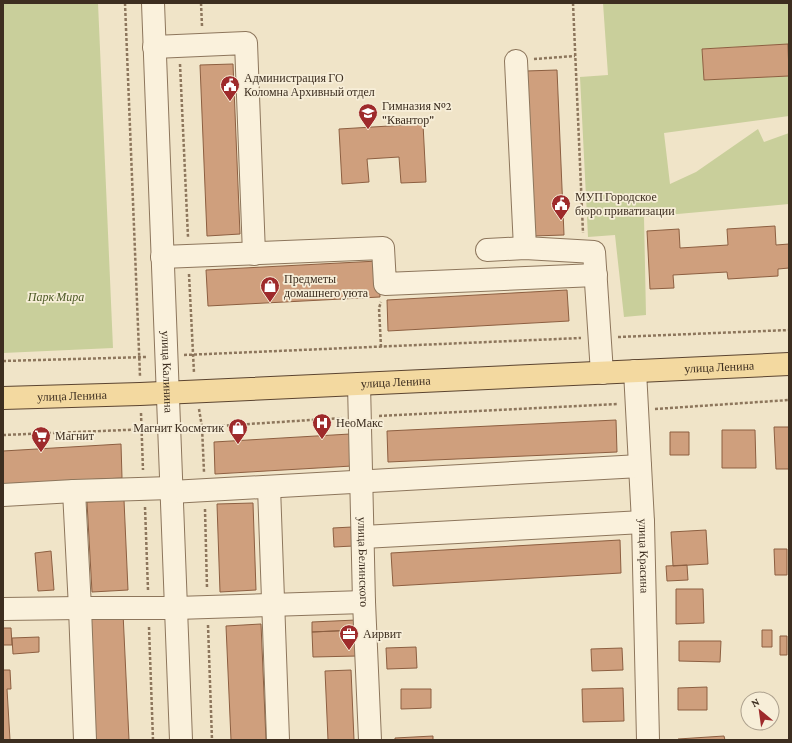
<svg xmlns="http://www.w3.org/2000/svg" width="792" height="743" font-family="'Crimson Pro',serif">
  <rect width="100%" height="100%" fill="#f0e4c8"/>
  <!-- green -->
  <path fill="#c9cf9b" d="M3,3H98L113,348L3,353Z
    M603,3H789V69L788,44L702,49L704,80L789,76V116L664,133L670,184L696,172L758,129L764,142L789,133V204L644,217L646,315L624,317L615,235L588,237L580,77L608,75Z"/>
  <!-- building -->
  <path fill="#cf9f7d" stroke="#8d5f41" d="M788,44L789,76L704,80L702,49Z
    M233,64L240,234L207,236L200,65Z
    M557,70L564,235L533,236L526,71Z
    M423,124L426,182L401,183L399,157L367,159L369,182L342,184L339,129Z
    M775,226L776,245L789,244V268L778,269V276L728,279L727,272L673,275L674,288L650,289L647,231L679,229L680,248L728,245L727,229Z
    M378,261L380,297L208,306L206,270Z
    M567,290L569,321L388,331L387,300Z
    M616,420L617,452L388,462L387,431Z
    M774,427H789V469H776Z
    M722,430H755L756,468H722Z
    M670,432H689V455H670Z
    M350,434L352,466L215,474L214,442Z
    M121,444L122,478L3,484V451Z
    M124,500L128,590L92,592L87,502Z
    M253,503L256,590L220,592L217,504Z
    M352,527L353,546L334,547L333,528Z
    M706,530L708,564L673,566L671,532Z
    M620,540L621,573L393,586L391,553Z
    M774,549H787V575H775Z
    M51,551L54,590L38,591L35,553Z
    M687,565L688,580L667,581L666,566Z
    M676,589H703L704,623L676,624Z
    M123,613L129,740H95L90,615Z
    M356,620L357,630L312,632V622Z
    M261,624L266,740H231L226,626Z
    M3,628H11L12,645H3Z
    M357,630L358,656L313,657L312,632Z
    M762,630H772V647H762Z
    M780,636H787V655H780Z
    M39,637V652L13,654L12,638Z
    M679,641H721L720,662L679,661Z
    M416,647L417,668L387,669L386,648Z
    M622,648L623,670L592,671L591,649Z
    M3,670H10L11,689H7L10,740H3Z
    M351,670L354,740H328L325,671Z
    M707,687V710H678V688Z
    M623,688L624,721L583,722L582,689Z
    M401,689H431V708L401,709Z
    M433,736V740H395V738Z
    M724,736L725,740H678V739Z"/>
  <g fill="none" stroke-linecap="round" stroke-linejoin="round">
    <defs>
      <g id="minor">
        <path id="s1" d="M153,3L181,740"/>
        <path d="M154,47L246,43L254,254"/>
        <path d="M516,61L525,248"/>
        <path d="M487,250L525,248L594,252L602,373"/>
        <path d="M162,257L383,248L385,284L596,275"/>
        <path id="s2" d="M635,371L643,522L648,740"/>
        <path id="s3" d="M359,384L364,602L370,740"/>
        <path d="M269,487L278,740"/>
        <path d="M74,491L80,608L85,740"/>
        <path d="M171,492L640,466"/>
        <path d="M3,495L74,491L171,488"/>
        <path d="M363,537L643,522"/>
        <path d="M3,609L80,608H176L364,602"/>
      </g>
      <g id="major">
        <path id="s4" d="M3,398L140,394L789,364"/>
      </g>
    </defs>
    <!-- minor casing -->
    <use href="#minor" stroke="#8d765c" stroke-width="24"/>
    <!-- major casing -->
    <use href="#major" stroke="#5b4430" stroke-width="24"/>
    <!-- path -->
    <path stroke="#8d765c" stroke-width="2.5" stroke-dasharray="3 2" stroke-linecap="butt" d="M125,3L140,376
      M201,3L202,26
      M573,3L583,233
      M534,59L575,56
      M180,64L188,237
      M189,274L194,373
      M618,337L789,330
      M381,347L379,308L381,302
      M184,355L581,338
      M3,361L147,357
      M199,409L202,427L204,472
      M655,409L789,400
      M141,413L143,470
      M379,416L618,404
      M187,428L342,418
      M3,435L150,429
      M145,507L148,590
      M205,509L207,588
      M208,625L212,740
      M149,627L153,740"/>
    <!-- minor -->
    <use href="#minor" stroke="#faf1dc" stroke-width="22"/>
    <!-- major -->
    <use href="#major" stroke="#f3d9a0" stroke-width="22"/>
  </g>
  <!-- icons -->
  <defs>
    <symbol id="civic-pin" viewBox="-11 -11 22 30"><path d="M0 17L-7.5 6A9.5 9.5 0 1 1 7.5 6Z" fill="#9e2a2b" stroke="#f7eed8"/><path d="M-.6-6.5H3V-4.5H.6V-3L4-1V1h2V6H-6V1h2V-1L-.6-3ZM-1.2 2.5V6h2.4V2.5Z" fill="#fff"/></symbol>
    <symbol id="school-pin" viewBox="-11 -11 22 30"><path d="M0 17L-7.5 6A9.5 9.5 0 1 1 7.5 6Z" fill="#9e2a2b" stroke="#f7eed8"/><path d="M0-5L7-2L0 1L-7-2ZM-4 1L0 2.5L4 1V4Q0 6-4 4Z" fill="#fff"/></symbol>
    <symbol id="shop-pin" viewBox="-11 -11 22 30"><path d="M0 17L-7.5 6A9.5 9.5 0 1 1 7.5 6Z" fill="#9e2a2b" stroke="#f7eed8"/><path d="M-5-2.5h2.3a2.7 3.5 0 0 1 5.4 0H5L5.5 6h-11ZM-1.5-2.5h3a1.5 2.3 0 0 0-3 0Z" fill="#fff"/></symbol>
    <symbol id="hospital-pin" viewBox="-11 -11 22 30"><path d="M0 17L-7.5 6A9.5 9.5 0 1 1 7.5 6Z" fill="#9e2a2b" stroke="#f7eed8"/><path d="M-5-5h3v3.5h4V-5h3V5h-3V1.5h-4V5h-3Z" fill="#fff"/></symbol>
    <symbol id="supermarket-pin" viewBox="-11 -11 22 30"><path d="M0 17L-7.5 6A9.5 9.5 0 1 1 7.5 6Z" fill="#9e2a2b" stroke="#f7eed8"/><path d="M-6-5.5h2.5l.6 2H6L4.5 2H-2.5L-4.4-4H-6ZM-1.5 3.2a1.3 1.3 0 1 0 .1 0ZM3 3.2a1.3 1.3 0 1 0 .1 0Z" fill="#fff"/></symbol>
    <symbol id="office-pin" viewBox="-11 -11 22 30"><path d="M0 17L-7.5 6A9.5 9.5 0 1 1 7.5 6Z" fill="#9e2a2b" stroke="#f7eed8"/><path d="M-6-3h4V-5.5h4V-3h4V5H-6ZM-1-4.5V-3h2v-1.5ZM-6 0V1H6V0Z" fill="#fff"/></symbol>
  </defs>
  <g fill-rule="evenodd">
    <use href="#civic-pin" x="219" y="74" width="22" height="30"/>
    <use href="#school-pin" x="357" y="102" width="22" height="30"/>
    <use href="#civic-pin" x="550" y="193" width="22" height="30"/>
    <use href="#shop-pin" x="259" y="275" width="22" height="30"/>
    <use href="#hospital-pin" x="311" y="412" width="22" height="30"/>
    <use href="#shop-pin" x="227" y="417" width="22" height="30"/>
    <use href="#supermarket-pin" x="30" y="425" width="22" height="30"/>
    <use href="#office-pin" x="338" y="623" width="22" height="30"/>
  </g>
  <g text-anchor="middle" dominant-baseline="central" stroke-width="3.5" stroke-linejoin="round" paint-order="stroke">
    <!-- poi labels -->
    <g font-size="12" fill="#3d2e20" stroke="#f7eed8" text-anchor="start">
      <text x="244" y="78">Администрация ГО<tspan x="244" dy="14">Коломна Архивный отдел</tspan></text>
      <text x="382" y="106">Гимназия №2<tspan x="382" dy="14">"Квантор"</tspan></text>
      <text x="575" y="197">МУП Городское<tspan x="575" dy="14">бюро приватизации</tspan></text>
      <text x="284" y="279">Предметы<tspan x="284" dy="14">домашнего уюта</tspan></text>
      <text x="336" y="423">НеоМакс</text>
      <text x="224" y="428" text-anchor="end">Магнит Косметик</text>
      <text x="55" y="436">Магнит</text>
      <text x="363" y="634">Аирвит</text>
    </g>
    <!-- park labels -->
    <g font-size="12" font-style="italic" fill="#4d5a26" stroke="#f7eed8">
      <text x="56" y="297">Парк Мира</text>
    </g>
    <!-- street labels -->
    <g font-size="12" fill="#3d2e20" stroke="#f7eed8">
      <text stroke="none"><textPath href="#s4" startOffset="717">улица Ленина</textPath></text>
      <text stroke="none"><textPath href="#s1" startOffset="369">улица Калинина</textPath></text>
      <text stroke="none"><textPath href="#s4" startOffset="393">улица Ленина</textPath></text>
      <text stroke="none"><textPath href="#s4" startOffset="69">улица Ленина</textPath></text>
      <text stroke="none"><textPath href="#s2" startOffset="185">улица Красина</textPath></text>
      <text stroke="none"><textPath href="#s3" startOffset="178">улица Белинского</textPath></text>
    </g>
  </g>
  <!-- border -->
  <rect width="792" height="743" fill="none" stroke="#3d2e20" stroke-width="8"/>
  <!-- north arrow -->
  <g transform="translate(760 711) rotate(331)"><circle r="19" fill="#f7eed8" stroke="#ada18e"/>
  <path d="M0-3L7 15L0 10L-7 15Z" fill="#9e2a2b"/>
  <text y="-6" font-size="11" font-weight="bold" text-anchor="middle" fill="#3d2e20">N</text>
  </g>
</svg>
